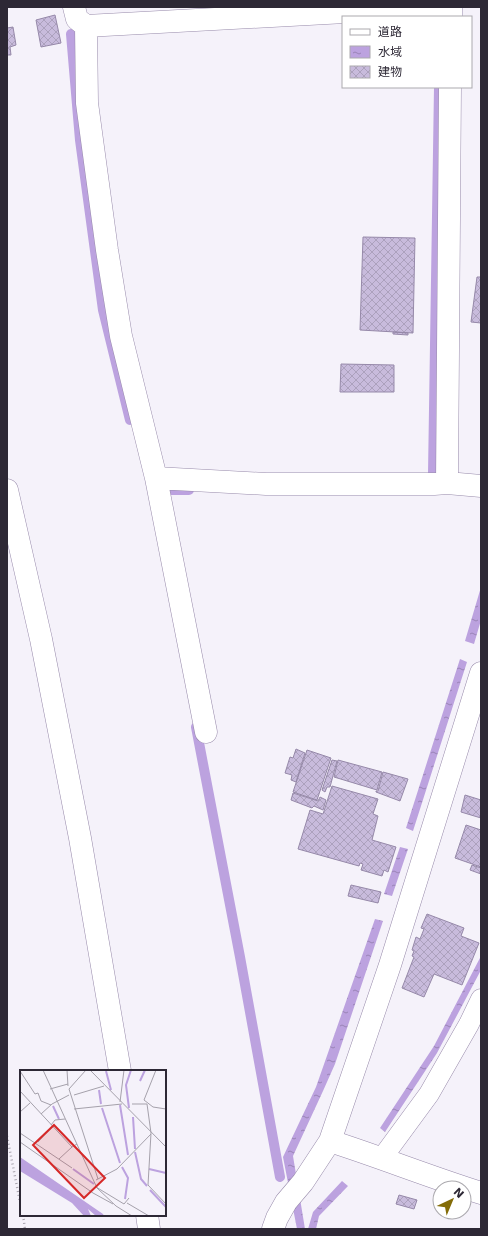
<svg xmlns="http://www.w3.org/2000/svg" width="488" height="1236" font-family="'DejaVu Sans','Noto Sans JP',sans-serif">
  <defs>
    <pattern id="water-ripples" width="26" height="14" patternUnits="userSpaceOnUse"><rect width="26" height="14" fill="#bca2df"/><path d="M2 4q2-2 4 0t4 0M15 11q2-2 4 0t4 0" fill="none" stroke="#9984b6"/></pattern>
    <pattern id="building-cross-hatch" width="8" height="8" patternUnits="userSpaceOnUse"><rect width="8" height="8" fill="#c8bbdc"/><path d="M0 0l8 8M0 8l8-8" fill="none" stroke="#aca1bd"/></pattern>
  </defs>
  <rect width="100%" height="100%" fill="#f5f2fa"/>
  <!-- water -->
  <path fill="url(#water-ripples)" d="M481,587V620L474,644L465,641Z
    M460,659L467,662L413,831L406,828Z
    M400,847L408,849L392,896L384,894Z
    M375,919L383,921L335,1064L323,1091L293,1156L305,1229H297L283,1157L316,1087Z
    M481,956V970L437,1053L385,1132L380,1128L434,1046Z
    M342,1181L348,1186L319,1216L316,1229H308L313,1212Z"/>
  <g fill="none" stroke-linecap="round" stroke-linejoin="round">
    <!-- stream -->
    <path stroke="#bca2df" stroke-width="10" d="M71,34L80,140L103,310L130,420
      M433,474L439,87
      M165,490H189
      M196,727L240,957L280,1177"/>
  </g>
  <!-- building -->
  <path fill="url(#building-cross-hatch)" stroke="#9689a9" d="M55,15L61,43L41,47L36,20Z
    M13,27L16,45L10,47L11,55H7V28Z
    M363,237L415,238L413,333L360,330Z
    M477,277H481V323L471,322Z
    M393,332L408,333V335L393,334Z
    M341,364L394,365V392H340Z
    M296,749L305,753L296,782L291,780L292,775L285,773L290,757L293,758Z
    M307,750L331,758L317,800L293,792Z
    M332,760L337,761L330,787H327L325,792L322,790Z
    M338,760L382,772L377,790L334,777Z
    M383,772L408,779L400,801L376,792V791H378Z
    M332,786L378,799L373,814L378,816L372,840L396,847L388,872L384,870L382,876L361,870L363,864L360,863L359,866L298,849L310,810L323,814Z
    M293,793L318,801L320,797L326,800L323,810L314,806L312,808L291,800Z
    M465,795L481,800V818L461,812Z
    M466,825L481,830V867L455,858Z
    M472,865L481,868V874L470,870Z
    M351,885L381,892L378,903L348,896Z
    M427,914L464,928L461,936L479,943L462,985L434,974L424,997L402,988L414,957L412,956L414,951L412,950L416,937L420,939L424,929L421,928Z
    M399,1195L417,1200L414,1209L396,1204Z"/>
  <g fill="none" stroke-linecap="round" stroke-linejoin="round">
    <defs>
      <path id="service" d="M382,1158L429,1094L469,1024L481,999"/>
      <path id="minor" d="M74,7L77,19L86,26L437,7
        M451,17V7
        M86,26L87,103L107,250L121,336L156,478L206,732
        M450,87L447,483L481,486
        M156,478L266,484H434L447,483
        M7,490L41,639L80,838L120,1071
        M330,1141C380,1157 430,1177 481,1193
        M147,1215L149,1229
        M273,1229L277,1218L286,1202L303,1182L330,1141L390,965L481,673"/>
    </defs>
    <!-- service casing -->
    <use href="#service" stroke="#988bab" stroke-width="21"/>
    <!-- minor casing -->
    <use href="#minor" stroke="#988bab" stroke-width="23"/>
    <!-- path -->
    <path stroke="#a9a5af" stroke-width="2.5" stroke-dasharray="1 3" stroke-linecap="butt" d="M7,1136L21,1207
      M23,1215L25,1229"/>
    <!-- service -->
    <use href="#service" stroke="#fff" stroke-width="20"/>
    <!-- minor -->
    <use href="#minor" stroke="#fff" stroke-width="22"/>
  </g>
  <!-- overview -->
  <g transform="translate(20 1070)">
    <rect width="146" height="146" fill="#f5f2fa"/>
    <path d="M0,87L83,144L84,146H76L68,139L71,146H64L52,133L0,101Z" fill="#bca2df"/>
    <path fill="none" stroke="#bca2df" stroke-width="2" d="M86,1L91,20M120,11L125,0M79,20L81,34M100,35L108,85M33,36L39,49M82,38L100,93M109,38L106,15L111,0M113,47L115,79M115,82L121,109L127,116M102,97L108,108L105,129M53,99L74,114M129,99L146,103M130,120L146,137"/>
    <path fill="none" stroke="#a5a1ab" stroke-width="1" d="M23,0L77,118L96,136L112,146M47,0L48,16M66,0L49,19L78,109M70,0L146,77M136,0L124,30L133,37L146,39M0,1L15,24L18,23L21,31L31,35M30,19L48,14M0,21L52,77L57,74M54,25L84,16M100,32L104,0M112,34H127M127,34L131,63L128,115L146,134M54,39L102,34M0,42L10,33M21,44L32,34L49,25M31,55L35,50L45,49M0,63L52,98M0,72L73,123L93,134M18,72L33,56M39,89L52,77M76,110L97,99L131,64M76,117L104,134L109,128M107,133L129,146"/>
    <path fill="#d62828" fill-opacity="0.15" stroke="#d62828" stroke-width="2" d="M34,55L85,108L64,128L13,75Z"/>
    <rect width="146" height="146" fill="none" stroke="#2d2835" stroke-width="2"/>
  </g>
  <!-- border -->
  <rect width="488" height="1236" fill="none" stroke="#2d2835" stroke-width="16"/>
  <!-- legend -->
  <rect x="342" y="16" width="130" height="72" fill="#ffffff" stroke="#aba9ae"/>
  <rect x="350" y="29" width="20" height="6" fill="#ffffff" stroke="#aba9ae"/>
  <text x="378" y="36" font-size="12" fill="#2d2835">道路</text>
  <rect x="350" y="46" width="20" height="12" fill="url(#water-ripples)" stroke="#aba9ae"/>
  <text x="378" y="56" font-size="12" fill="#2d2835">水域</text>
  <rect x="350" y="66" width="20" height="12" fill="url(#building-cross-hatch)" stroke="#aba9ae"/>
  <text x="378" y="76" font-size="12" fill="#2d2835">建物</text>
  <!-- north arrow -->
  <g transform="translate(452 1200) rotate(44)"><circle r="19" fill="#ffffff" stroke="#aba9ae"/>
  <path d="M0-3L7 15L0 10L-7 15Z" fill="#846c08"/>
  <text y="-6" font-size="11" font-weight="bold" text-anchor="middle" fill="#2d2835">N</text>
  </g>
</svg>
